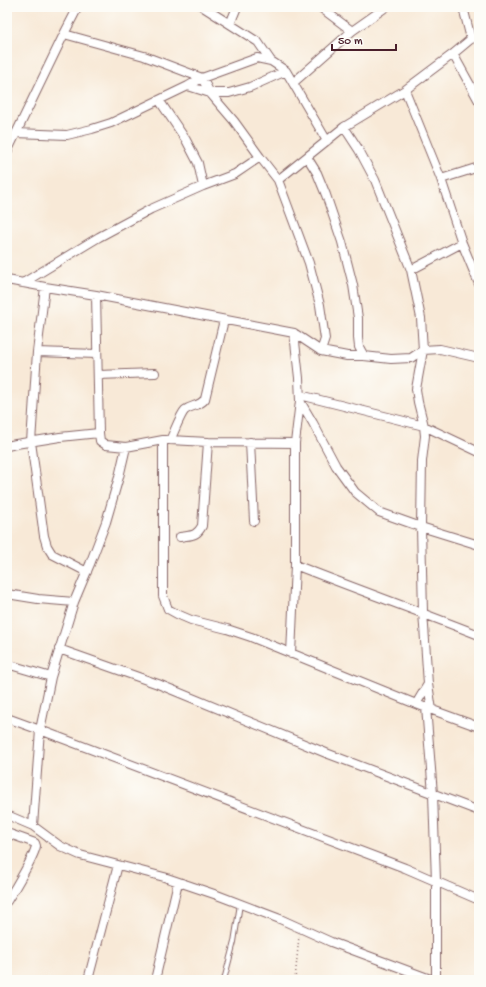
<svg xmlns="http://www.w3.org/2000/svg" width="486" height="987" font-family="'Gochi Hand',sans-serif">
  <rect width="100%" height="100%" fill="#fdfcf7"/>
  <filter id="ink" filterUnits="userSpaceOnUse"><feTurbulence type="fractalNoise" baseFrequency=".025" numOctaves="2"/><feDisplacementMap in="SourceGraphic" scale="8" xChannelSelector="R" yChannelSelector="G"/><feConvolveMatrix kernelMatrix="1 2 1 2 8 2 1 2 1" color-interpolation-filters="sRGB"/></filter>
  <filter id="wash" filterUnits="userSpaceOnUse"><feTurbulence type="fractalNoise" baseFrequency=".012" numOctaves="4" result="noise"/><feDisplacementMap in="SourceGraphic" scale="16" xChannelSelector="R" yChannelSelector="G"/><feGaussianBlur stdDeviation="0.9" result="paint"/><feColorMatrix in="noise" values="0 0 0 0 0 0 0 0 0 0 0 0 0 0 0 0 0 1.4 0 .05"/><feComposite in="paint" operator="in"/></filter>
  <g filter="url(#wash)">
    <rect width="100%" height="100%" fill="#f8e9d7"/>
  </g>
  <g filter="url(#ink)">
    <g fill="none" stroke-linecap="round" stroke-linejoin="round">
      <defs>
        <path id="service" d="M224,980L234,942L240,904"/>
        <path id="minor" d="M203,7L258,42L271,61
          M320,7L352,31
          M463,7L471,39
          M230,24L237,7
          M64,34L144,56L202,78L210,93H229L250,87L286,71
          M453,54L479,101
          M293,83L352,31L386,7
          M188,86L210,93L234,121L260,157L278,180L309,263L320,305L325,339L321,351
          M405,90L441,179L462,243L479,284
          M159,100L186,140L198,163L203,186
          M344,127L359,150L375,180L411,270L421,318L423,350L416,389L418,402L424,426L425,436L422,461L421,527L423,612L428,684L432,710
          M16,133L67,135L92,129L111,123L188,86L202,78L257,58L271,61L286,71L327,141
          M7,152L64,34L78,7
          M307,157L317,173L326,195L342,242L353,285L358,318V338L359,347L364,356
          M441,179L479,167
          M278,180L344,127L405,90L453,54L471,39L479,37
          M411,270L462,243
          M7,280L45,287L96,295L294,333L321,351L347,356H364L391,359L411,358L423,350L440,349L479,358
          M23,283L99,237L151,209L203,186L235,174L260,157
          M45,287L37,352L31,442L44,536L47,546L52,554L87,572
          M96,295L99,433L100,441L106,445L126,447L163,440H170L208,442L295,443
          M294,333L299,378L300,401L313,423L336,466L355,492L379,512L421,527L479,545
          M37,352L97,354
          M98,375L155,373
          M300,395L424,426L479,452
          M163,440V596L168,609L177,614L191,620L227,629L251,637L416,704L479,727
          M170,440C174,433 180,415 185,410C192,405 200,406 205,399L224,320
          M250,442L254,521
          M7,446L16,444L60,437L99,433
          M180,537C191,535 196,537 202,526L208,442
          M295,565C356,589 418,611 479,635
          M7,594L38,599L74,602
          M59,649L158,684L326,753L479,811
          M291,654L295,565V443L300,401
          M7,664L51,677
          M416,704L428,684
          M426,707L433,794L436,881V980
          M7,718L40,730L405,868L479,900
          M7,815L33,826L60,846L80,855L164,877L217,895L280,919L331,942L433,980
          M33,826L40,730L51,677L74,602L90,564L106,522L119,477L126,447
          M7,833L35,843L36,846C34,857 14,890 7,901
          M88,980L118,865
          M155,980L178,882"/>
      </defs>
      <!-- service casing -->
      <use href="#service" stroke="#876667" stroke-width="6"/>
      <!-- minor casing -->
      <use href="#minor" stroke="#876667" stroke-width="10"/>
      <!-- path -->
      <path stroke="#876667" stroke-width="1.5" stroke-dasharray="1 3" stroke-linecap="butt" d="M295,980L299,936"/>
      <!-- service -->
      <use href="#service" stroke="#fff" stroke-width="4"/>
      <!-- minor -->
      <use href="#minor" stroke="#fff" stroke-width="8"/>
    </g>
  </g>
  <!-- margin -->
  <rect width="486" height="987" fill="none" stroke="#fdfcf7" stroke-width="24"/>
  <!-- scale -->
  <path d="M332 44v6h64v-6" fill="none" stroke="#4a1f2b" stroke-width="2"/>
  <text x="338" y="44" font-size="12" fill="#4a1f2b" stroke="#fdfcf7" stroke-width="3" paint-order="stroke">50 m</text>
</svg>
